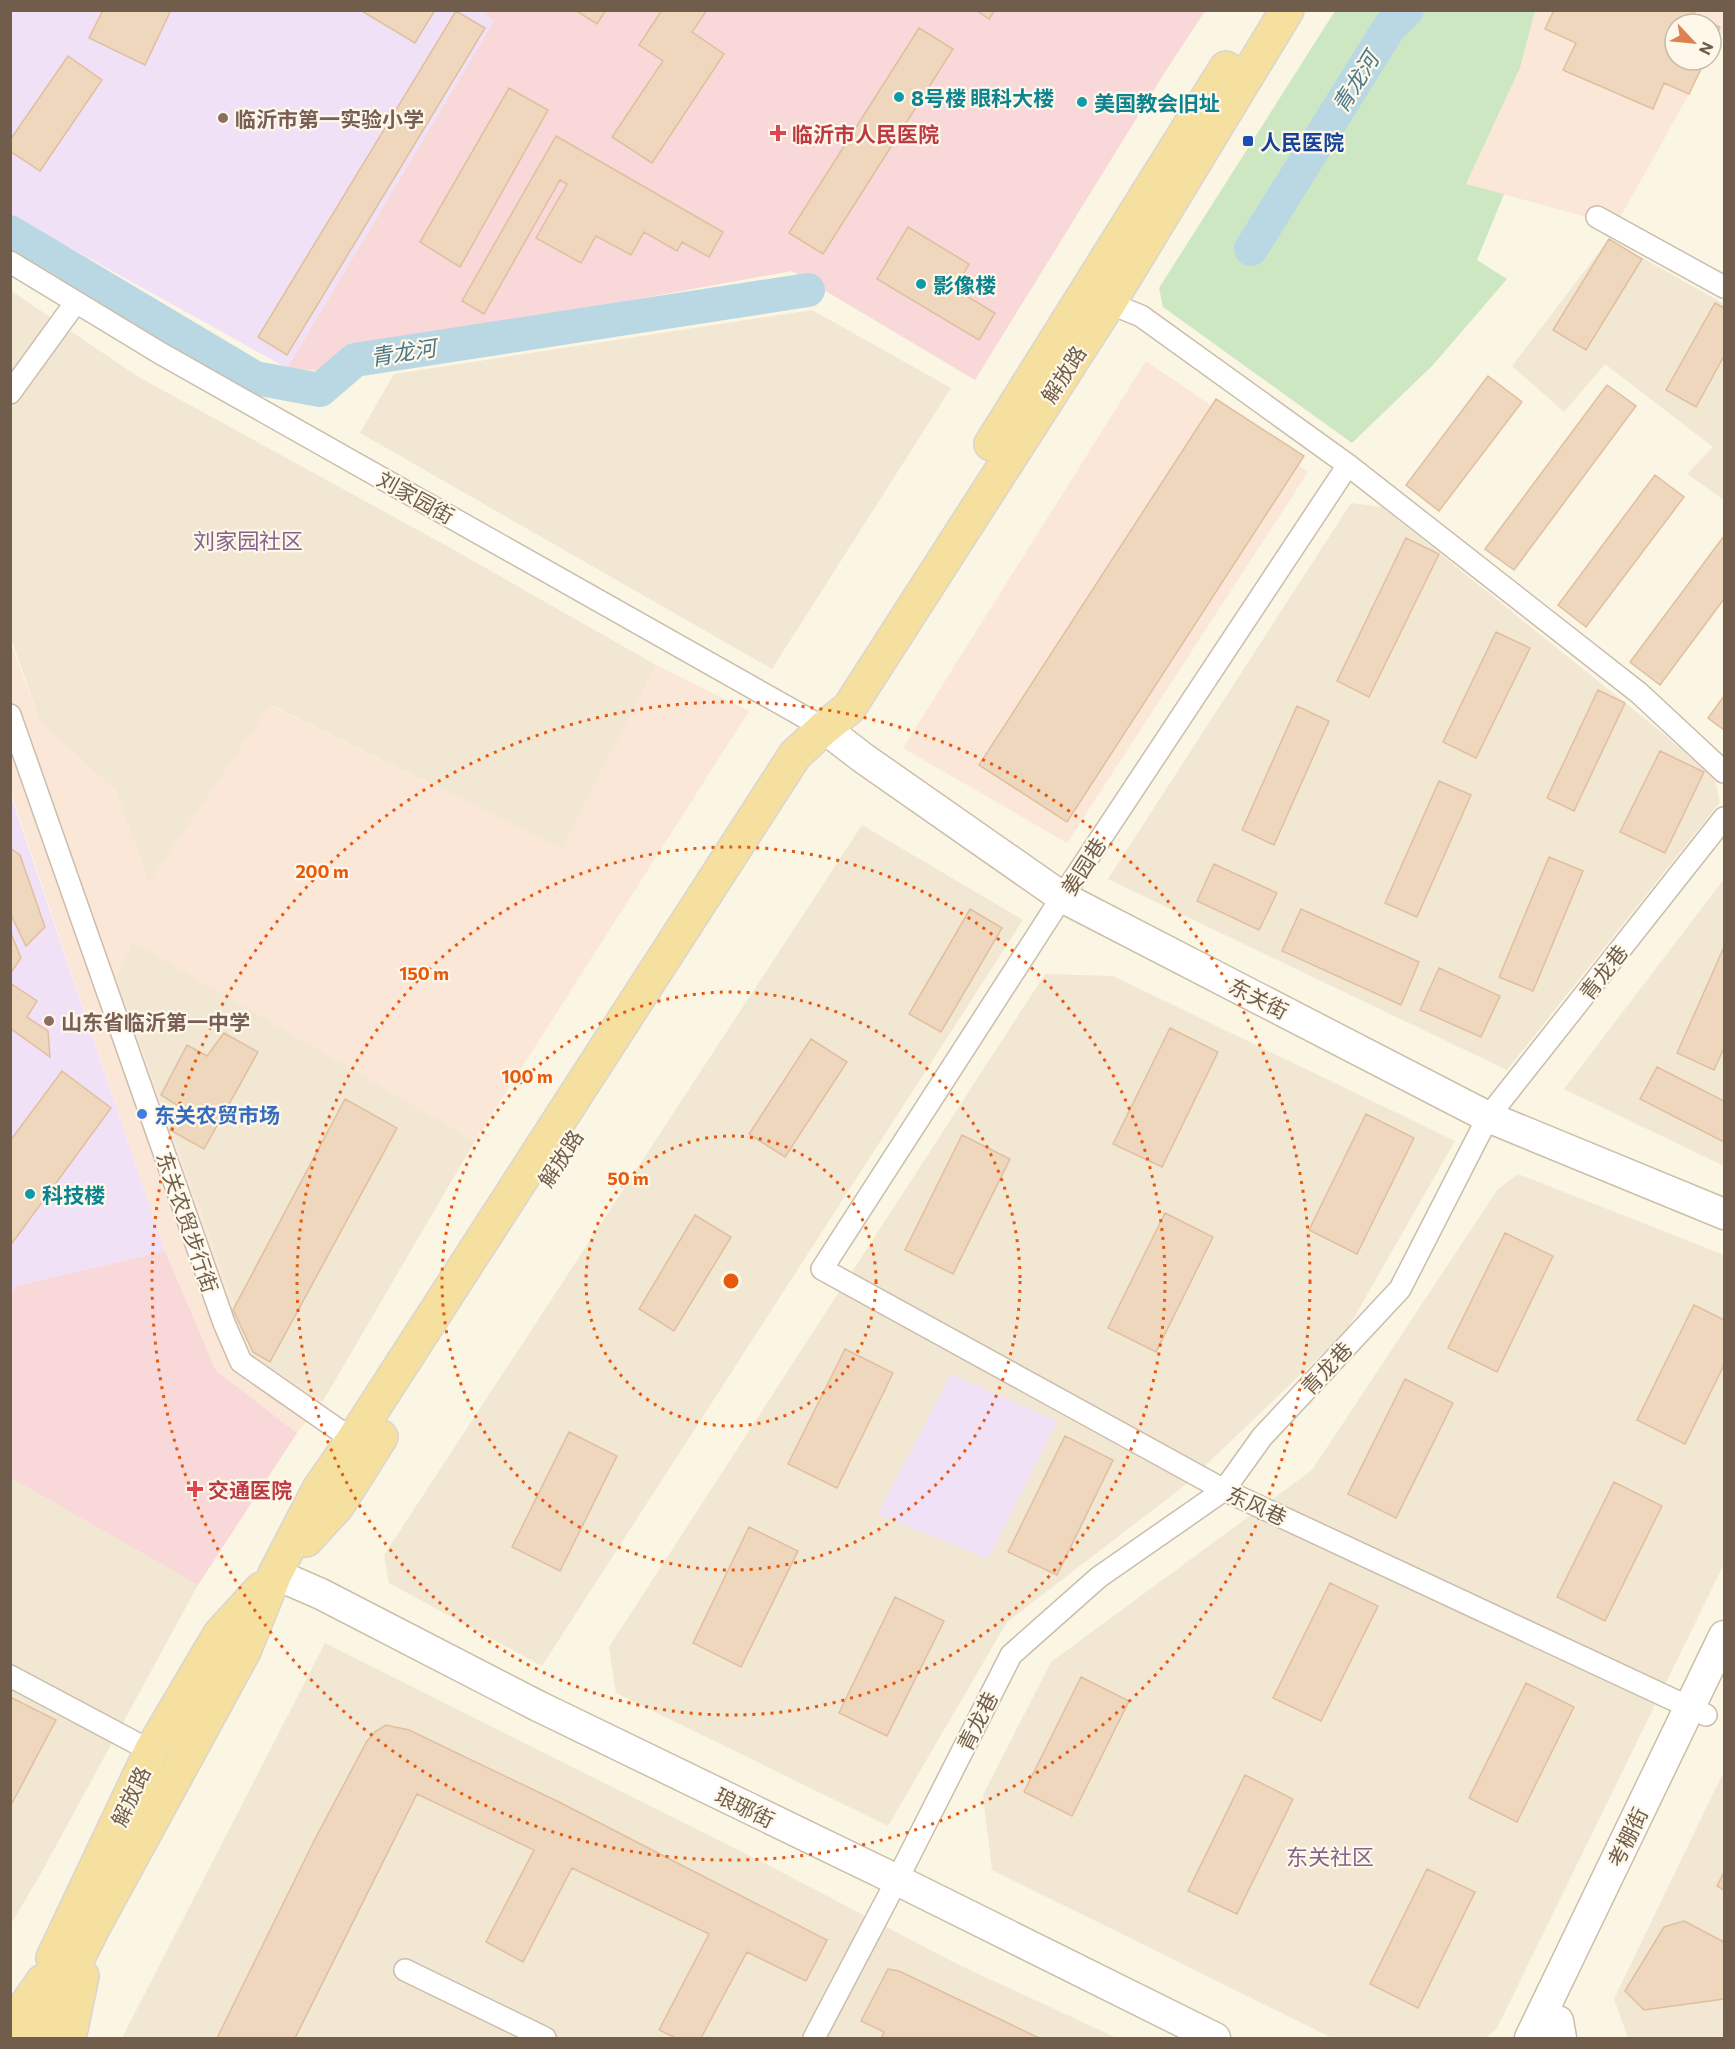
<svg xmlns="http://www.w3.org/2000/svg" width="1735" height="2049" font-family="Commissioner,'Noto Sans SC',sans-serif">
  <rect width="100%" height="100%" fill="#fbf5e4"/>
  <!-- residential -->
  <path fill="#f2e7d3" d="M1609,239L1724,304V500L1687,474L1713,447L1605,364L1564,412L1512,366Z
    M10,290L137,376L447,546L656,665L562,849L271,705L149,883L116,792L40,722L11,638Z
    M812,310L951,388L772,669L360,433L394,374Z
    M1351,503L1382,507L1660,731L1715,779L1720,802L1507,1070L1108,879Z
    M862,825L1023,920L542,1666L389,1583L384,1555Z
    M1724,879V1166L1564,1089Z
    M133,941L475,1141L323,1401L253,1357L116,978Z
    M1045,974L1113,976L1455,1141L1347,1330L1184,1486L1007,1622L888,1826L616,1693L609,1647Z
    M1518,1174L1724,1255V1564L1497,2028L1486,2038H1332L992,1870L983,1795L1051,1662L1312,1470L1498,1189Z
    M11,1478L198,1585L40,1875L11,1924Z
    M325,1643L768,1865L959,1965L1117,2038H122Z
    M1724,1771V2038H1628L1614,1999Z"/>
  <!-- commercial -->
  <path fill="#fae7d8" d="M1535,11H1724V30L1711,55V24H1675V60H1708L1616,225L1466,184L1520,68Z
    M1146,361L1308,472L1067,843L903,748Z
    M10,641L40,722L116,792L149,882L270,705L562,849L656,665L749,711L475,1141L133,942L116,978L253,1357L323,1401L297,1433L216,1371L165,1251L11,793Z"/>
  <!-- education -->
  <path fill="#f1e1f7" d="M14,10H481L494,21L287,368L11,215L10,17Z
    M10,793L165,1251L16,1286L11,1296Z
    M951,1374L1057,1421L988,1559L878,1514Z"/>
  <!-- medical -->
  <path fill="#f8d8d8" d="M481,11H1205L1167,69L975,380L792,271L348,352L321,371L287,368L494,21Z
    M165,1251L216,1371L297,1433L198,1585L11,1478L10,1296L16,1286Z"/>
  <!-- green -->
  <path fill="#cee7c3" d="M1335,11H1535L1520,68L1466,184L1504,194L1477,260L1507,279L1433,365L1352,443L1163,307L1159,288Z"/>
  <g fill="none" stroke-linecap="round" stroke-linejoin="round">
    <!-- river -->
    <path stroke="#bad8e3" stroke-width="34" d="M10,232L255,378L320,390L355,360L808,290
      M1251,249L1390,26L1407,10"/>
  </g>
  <!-- building -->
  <path fill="#eed7bd" stroke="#e0bf9f" stroke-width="1.5" d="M103,10H171L145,65L89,38Z
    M360,10H435L415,43Z
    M575,10H606L597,24Z
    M662,10H707L692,32L724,54L652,163L612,137L663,61L639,45Z
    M976,10H995L989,19Z
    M1554,10H1695L1694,15L1720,27L1711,46V24H1675V60H1705L1689,94L1664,83L1653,109L1563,70L1576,43L1545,29Z
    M456,11L485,28L287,355L258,337Z
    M919,28L953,49L823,254L789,233Z
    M68,56L102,80L40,171L10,151V140Z
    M509,88L548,110L460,267L420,242Z
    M556,136L723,232L709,257L682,242L677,251L644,232L631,255L596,236L581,263L536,238L567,184L560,180L484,314L462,301Z
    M908,227L969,264L955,289L995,313L979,340L877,279Z
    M1609,239L1642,259L1586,350L1553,330Z
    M1715,303L1724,308V356L1696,407L1666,390Z
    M1488,376L1522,402L1439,511L1406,485Z
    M1607,385L1636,406L1514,570L1485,549Z
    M1216,399L1304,456L1067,822L979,765Z
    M1655,475L1684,497L1586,627L1558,605Z
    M1724,536V599L1660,685L1630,662Z
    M1406,538L1439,554L1369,697L1337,681Z
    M1496,632L1530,648L1476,758L1443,742Z
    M1598,690L1625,703L1574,811L1547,798Z
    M1724,696V730L1708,718Z
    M1297,706L1329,721L1274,845L1242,830Z
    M1660,751L1704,772L1665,853L1620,832Z
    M1439,781L1471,795L1417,917L1385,903Z
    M10,848L20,855L45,927L26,946L10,913Z
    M1549,857L1583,871L1533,991L1499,977Z
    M1214,864L1277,893L1259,930L1197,901Z
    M970,909L1002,928L941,1032L909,1014Z
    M1301,909L1419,962L1401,1005L1282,951Z
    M10,931L21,958L10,974Z
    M1724,947V1048L1714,1070L1677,1053Z
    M1439,968L1500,996L1481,1037L1420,1010Z
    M10,983L37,1001L27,1017L48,1031L50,1057L10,1028Z
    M1170,1028L1218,1052L1162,1167L1113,1144Z
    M224,1033L258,1052L204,1149L170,1130L180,1107L161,1095L187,1045L207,1056Z
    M811,1039L847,1062L785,1157L749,1134Z
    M1657,1067L1724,1101V1142L1640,1099Z
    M62,1071L111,1108L10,1246V1141Z
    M345,1099L397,1128L270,1362L253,1352L233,1310Z
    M1366,1114L1414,1138L1357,1254L1309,1230Z
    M962,1135L1010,1159L953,1274L905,1250Z
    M1165,1213L1213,1237L1156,1352L1108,1328Z
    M695,1215L731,1237L674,1331L639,1309Z
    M1505,1233L1553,1256L1497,1372L1448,1348Z
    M1694,1305L1724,1320V1365L1685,1444L1637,1420Z
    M845,1349L893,1373L837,1488L788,1464Z
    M1405,1379L1453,1403L1396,1518L1348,1494Z
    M569,1432L617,1456L560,1571L512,1547Z
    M1065,1436L1113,1460L1057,1575L1008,1552Z
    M1614,1482L1662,1506L1605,1621L1557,1597Z
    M749,1527L798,1551L741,1667L693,1643Z
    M1330,1583L1378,1606L1321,1721L1273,1698Z
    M895,1597L944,1621L887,1736L839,1713Z
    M1081,1677L1129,1701L1072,1816L1024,1792Z
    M1526,1683L1574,1707L1517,1822L1469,1798Z
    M10,1697L56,1720L10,1807Z
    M386,1725L409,1730L559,1802L827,1940L806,1981L747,1952L701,2038H676L659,2030L709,1934L572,1868L523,1962L486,1942L534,1850L417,1794L295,2038H217L314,1841L367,1741L376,1731Z
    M1245,1775L1293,1799L1237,1914L1188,1891Z
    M1427,1869L1475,1892L1418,2008L1370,1984Z
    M1724,1872V1890L1717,1886Z
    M1684,1921L1724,1942V1999L1644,2010L1625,1991L1664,1927Z
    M888,1969L899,1971L1039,2038H881L884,2032L861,2021Z"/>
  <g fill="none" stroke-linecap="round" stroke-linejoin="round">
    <defs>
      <path id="street" d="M1597,217L1724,287
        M10,262L160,353L824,728
        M1109,303L1141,316L1348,465L1639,693L1724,772
        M10,393L76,302
        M1348,465L1062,897L822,1269L1224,1490L1706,1715
        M10,715L224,1323L241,1362L353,1440
        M10,1676L151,1751
        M405,1970L545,2038
        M814,2038L897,1880L1011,1655L1099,1577L1224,1490L1262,1437L1400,1289L1488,1117L1724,818"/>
      <path id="secondary" d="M824,728L863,758L1062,897L1488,1117L1724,1214
        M275,1574L321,1594L538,1706L897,1880L1215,2038
        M1558,2021L1561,2038
        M1530,2038L1724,1636"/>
      <path id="primary" d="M991,444L1226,68
        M306,1540L338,1505L381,1437
        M53,1958L151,1751L220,1634L261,1589
        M10,2028L43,1981
        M38,2038L93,1928L244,1651L275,1574L319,1489L353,1440L795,755L824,728L849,708L1109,303L1287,10
        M67,2038L71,2029L82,1976"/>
    </defs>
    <!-- street casing -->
    <use href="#street" stroke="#cbbdab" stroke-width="24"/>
    <!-- secondary casing -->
    <use href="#secondary" stroke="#cebea9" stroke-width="33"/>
    <!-- primary casing -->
    <use href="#primary" stroke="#dad5d0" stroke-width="36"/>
    <!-- street -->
    <use href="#street" stroke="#fff" stroke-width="21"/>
    <!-- secondary -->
    <use href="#secondary" stroke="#fff" stroke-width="30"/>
    <!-- primary -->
    <use href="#primary" stroke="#f5e0a0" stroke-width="33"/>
  </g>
  <!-- distance rings -->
  <g fill="none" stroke="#e8590c" stroke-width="3" stroke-dasharray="3 6">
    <circle cx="731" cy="1281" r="145"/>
    <circle cx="731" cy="1281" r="289"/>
    <circle cx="731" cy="1281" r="434"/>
    <circle cx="731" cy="1281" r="579"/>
  </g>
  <!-- markers -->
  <g fill="#0f9aa8" stroke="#fef8ea" stroke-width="2">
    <circle cx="899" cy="97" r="6"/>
    <circle cx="1082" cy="102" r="6"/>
    <circle cx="921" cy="284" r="6"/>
    <circle cx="30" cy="1194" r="6"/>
  </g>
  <g fill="#8d6e63" stroke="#fef8ea" stroke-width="2">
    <circle cx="223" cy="118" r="6"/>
    <circle cx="49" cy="1021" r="6"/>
  </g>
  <g fill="#e0444e" stroke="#fef8ea" stroke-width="2">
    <path d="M775 124h6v6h6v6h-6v6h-6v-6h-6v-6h6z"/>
    <path d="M192 1480h6v6h6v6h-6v6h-6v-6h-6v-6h6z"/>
  </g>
  <rect fill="#1a4fb4" stroke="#fef8ea" stroke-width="2" x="1242" y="135" width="12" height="12" rx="3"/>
  <circle fill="#3f7fe0" stroke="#fef8ea" stroke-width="2" cx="142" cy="1114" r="6"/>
  <g text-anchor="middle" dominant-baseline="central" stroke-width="4.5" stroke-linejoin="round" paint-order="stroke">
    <!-- culture labels -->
    <g font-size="21" font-weight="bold" fill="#0d838f" stroke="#fef8ea" text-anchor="start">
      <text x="911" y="97">8号楼 眼科大楼</text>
      <text x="1094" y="102">美国教会旧址</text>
      <text x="933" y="284">影像楼</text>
      <text x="42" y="1194">科技楼</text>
    </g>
    <!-- education labels -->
    <g font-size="21" font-weight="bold" fill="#785e54" stroke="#fef8ea" text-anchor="start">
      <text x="235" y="118">临沂市第一实验小学</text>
      <text x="61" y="1021">山东省临沂第一中学</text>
    </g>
    <!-- health labels -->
    <g font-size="21" font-weight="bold" fill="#be3a42" stroke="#fef8ea" text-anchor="start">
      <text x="792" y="133">临沂市人民医院</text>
      <text x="208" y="1489">交通医院</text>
    </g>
    <!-- transit labels -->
    <g font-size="21" font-weight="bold" fill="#164399" stroke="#fef8ea" text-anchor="start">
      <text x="1260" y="141">人民医院</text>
    </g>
    <!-- street labels -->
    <g font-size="21" fill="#715d4b" stroke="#fef8ea">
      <text transform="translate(1063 374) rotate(-57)">解放路</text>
      <text transform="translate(416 497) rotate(29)">刘家园街</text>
      <text transform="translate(1083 866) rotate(-57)">姜园巷</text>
      <text transform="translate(1603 972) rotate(-52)">青龙巷</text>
      <text transform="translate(1259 998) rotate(27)">东关街</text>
      <text transform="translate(560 1158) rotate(-57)">解放路</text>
      <text transform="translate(188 1222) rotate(71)">东关农贸步行街</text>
      <text transform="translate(1326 1368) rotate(-47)">青龙巷</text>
      <text transform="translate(1257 1505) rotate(25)">东风巷</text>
      <text transform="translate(977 1721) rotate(-63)">青龙巷</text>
      <text transform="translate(130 1796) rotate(-65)">解放路</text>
      <text transform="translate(745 1807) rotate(26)">琅琊街</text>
      <text transform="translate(1627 1837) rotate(-64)">考棚街</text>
    </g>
    <!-- shop labels -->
    <g font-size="21" font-weight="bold" fill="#366cbe" stroke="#fef8ea" text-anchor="start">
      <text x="154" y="1114">东关农贸市场</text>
    </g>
    <!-- water labels -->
    <g font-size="22" font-style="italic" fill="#4a788a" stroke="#fef8ea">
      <text transform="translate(1355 82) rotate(-58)">青龙河</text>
      <text transform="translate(403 352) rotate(-9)">青龙河</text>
    </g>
    <!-- neighbourhood labels -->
    <g font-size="22" fill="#85638d" stroke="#fef8ea">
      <text x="248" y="540">刘家园社区</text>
      <text x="1330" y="1856">东关社区</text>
    </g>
  </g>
  <circle cx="731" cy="1281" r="9" fill="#e8590c" stroke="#fef8ea" stroke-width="3"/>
  <g font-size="18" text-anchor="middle" font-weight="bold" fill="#e8590c" stroke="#fef8ea" stroke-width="4.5" stroke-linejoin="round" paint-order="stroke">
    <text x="322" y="878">200 m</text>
    <text x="424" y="980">150 m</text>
    <text x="527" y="1083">100 m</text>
    <text x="628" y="1185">50 m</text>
  </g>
  <!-- border -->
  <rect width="1735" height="2049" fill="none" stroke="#715d4b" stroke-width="24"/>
  <!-- north arrow -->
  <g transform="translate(1693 42) rotate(116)"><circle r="28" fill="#fef8ea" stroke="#c6baaa" stroke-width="1.5"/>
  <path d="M0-4.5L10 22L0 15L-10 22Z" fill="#dd8150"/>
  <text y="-9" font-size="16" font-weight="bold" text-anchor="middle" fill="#715d4b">N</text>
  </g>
</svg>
